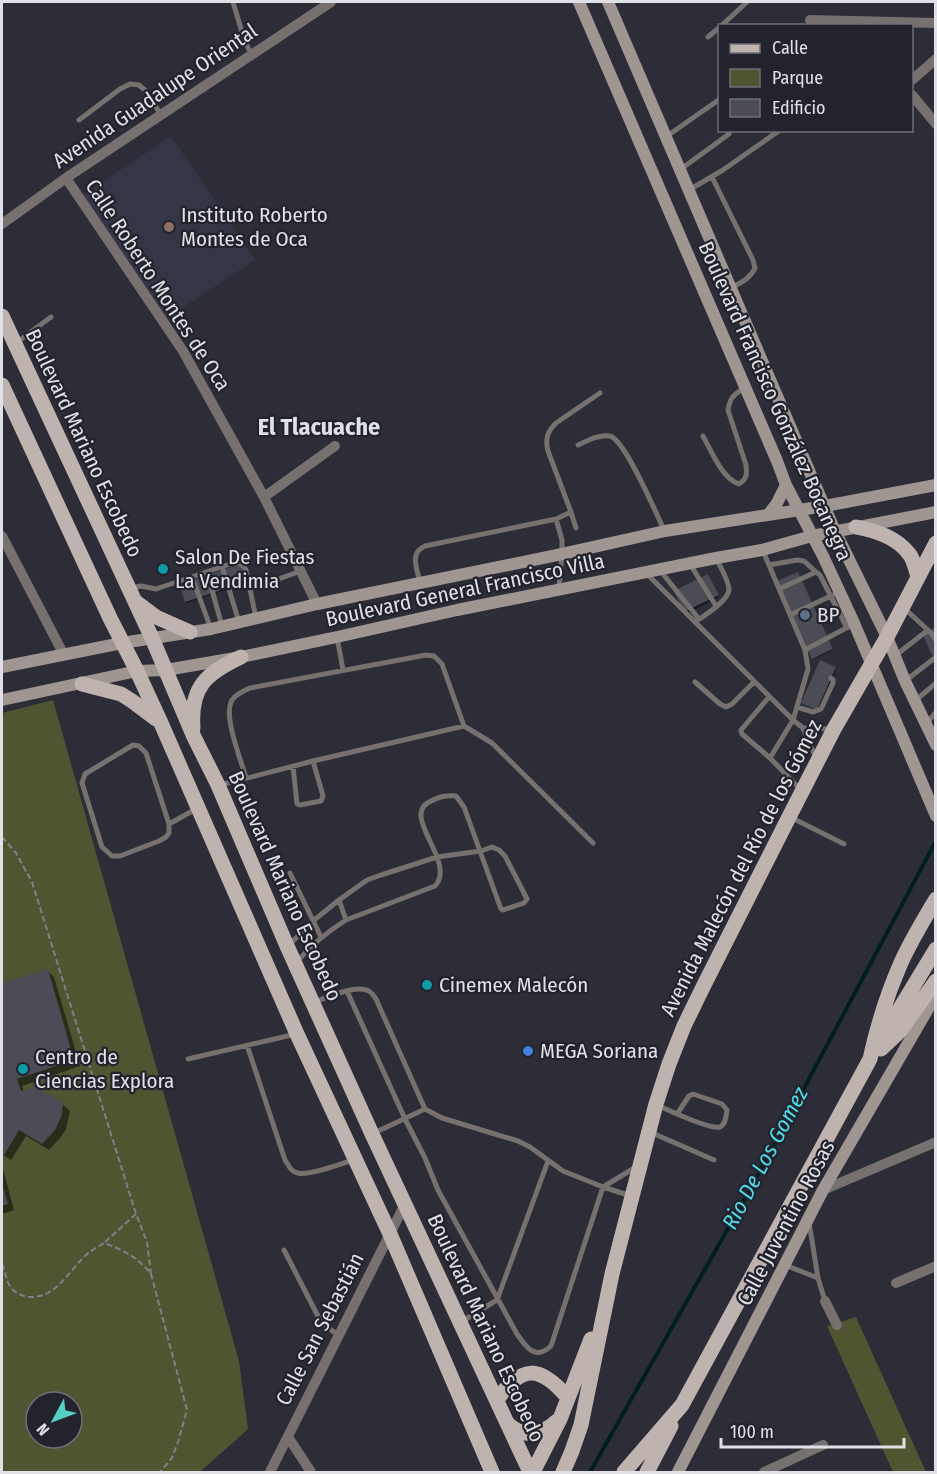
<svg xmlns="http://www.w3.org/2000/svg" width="937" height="1474" font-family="'Fira Sans Condensed',sans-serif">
  <rect width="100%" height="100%" fill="#2c2d37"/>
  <!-- built -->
  <path fill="#353645" d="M171,136L255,260L166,319L83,195Z"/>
  <!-- green -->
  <path fill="#505430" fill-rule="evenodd" d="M53,700L239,1361L248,1429L200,1472H2V713ZM36,1402H72V1438H36Z
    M856,1317L926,1472H893L827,1326Z"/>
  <!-- shadow -->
  <path fill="#0007" d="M241,567L246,583L187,603L186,602Z
    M798,573L833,650L814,659L813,658Z
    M709,577L719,597L687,613L686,611Z
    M835,669L836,670L818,710L804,704Z
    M47,970L54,977L80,1066L22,1086L24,1092L62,1104L70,1111L66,1129L61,1137L49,1150L26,1136L11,1160L2,1154V1102L5,1101L2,1091V985Z
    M2,1165L14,1210L2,1214Z"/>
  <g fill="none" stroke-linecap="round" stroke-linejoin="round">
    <!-- stream -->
    <path stroke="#001d20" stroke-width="4" d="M590,1472L747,1195L936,841"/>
  </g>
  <!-- building -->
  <path fill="#4b4c56" d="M240,564L246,582L185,602L179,585Z
    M798,572L833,649L812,659L777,581Z
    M708,574L719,595L684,612L674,591Z
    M936,627V664L922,633Z
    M820,660L836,667L817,710L801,703Z
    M48,969L74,1060L17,1079L21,1091L30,1089L33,1085L63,1102L62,1115L55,1130L42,1144L19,1130L4,1155L2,1153V1101L3,1100L2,1096V983Z
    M2,1183L8,1204L2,1206Z"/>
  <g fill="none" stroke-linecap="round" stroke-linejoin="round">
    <!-- path -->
    <path stroke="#7f8088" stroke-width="2" stroke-dasharray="6 3" stroke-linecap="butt" d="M2,837L16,853L32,882L136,1214L147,1242L151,1274
      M105,1242L136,1214
      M2,1264C6,1273 6,1283 13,1290C18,1294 24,1297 30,1297C56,1298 68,1272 85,1256C90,1251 98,1247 104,1243C123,1250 138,1257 151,1274L187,1410L178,1442L172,1458L160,1472"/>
    <!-- lane -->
    <path stroke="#76706e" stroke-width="5" d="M233,2L244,39L251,54
      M721,26L747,2
      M708,37L720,27
      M79,120L120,89L130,84L139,85L146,91L161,115
      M667,136L720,99
      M681,169L729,134L730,130
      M712,177L753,260L755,268C750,279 740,283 731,288
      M689,190L723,170L780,130
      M16,343L51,317
      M703,436C711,450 722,479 739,484C747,479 747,474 746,465L728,410C730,397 734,395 745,387
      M578,445C587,441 599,434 610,436C625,440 656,513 664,530
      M571,512L576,528
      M556,519L562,540V554L559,588
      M763,551L805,650L807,662L808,669L793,720L803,728L816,758
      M690,564L716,606
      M769,565L797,560L804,561L816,572
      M222,566L239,622
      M659,569L699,619
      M207,572L222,626
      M646,573L793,720L770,758
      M192,577L211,629
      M420,582C417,569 409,553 425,546L556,519L571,512L548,451C545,439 547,432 556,423L600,393
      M131,588L141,586L156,589L233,563C240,562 242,564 246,570L256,618
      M250,589L301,571
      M779,589L816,572L820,575L847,628
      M903,607L931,633L936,640
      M790,615L833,595
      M695,622C704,616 728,601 729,590C729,580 720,567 716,558
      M337,637L343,670
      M805,650L848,627
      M896,655L928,630
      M905,681L936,657
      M695,682L720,704L726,707L732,704L754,682
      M769,697L741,730L742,734L770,758L800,789
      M916,700L936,683
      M797,707L813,712L821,709L833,683V680L831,678
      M927,723L936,712
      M803,728L831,729
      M293,766L297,804L300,805L321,801L323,796L313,761
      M246,778C241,760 224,718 231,702C234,695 243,691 250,688L426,655L434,656L442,664L464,726
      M220,785L313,761L464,726L492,743L593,843
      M792,818L844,844
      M169,824L146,753L139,746L133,745L85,774L82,783L102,847L112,856H120L159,841L166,837L169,833V824L196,809
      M290,873L321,937
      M339,900L346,920
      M289,945L313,921L339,900L367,880L381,875L437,857L481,851L492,847L499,850L505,856L527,899L524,903L503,910L501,909L464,807L456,796C444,795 439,797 429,802C401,817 457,862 435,886L346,920C327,932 311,945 296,963
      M347,991L405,1119L425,1158L438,1190L517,1334C526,1347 535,1361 551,1346L603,1187L636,1167
      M315,1002C328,997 356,984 369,991C372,993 374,996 376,999L425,1109
      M247,1045L285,1160C289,1166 291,1172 298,1173C309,1176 342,1163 354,1160
      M188,1059L296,1034
      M657,1105C668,1110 710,1130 720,1127C726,1124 726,1116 727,1110L722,1104L693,1094L689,1096L677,1114
      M650,1132L714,1160
      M374,1133L425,1109L442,1118L518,1141L530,1147L563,1171L603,1187L631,1196
      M809,1222L818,1278L825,1301
      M284,1250L321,1322L339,1336
      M785,1265L818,1278
      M461,1322L497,1300L548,1161"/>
    <!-- street -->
    <path stroke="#76706e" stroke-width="10" d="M810,20L936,23
      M912,80L936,59
      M912,95L936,124
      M66,178L183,351L264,497L317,604
      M2,224L66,178L331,2
      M264,497L335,446
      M2,536L64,655
      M823,1190L936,1142
      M896,1283L936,1266
      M825,1301L837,1325
      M288,1437L311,1472
      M270,1472L405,1204
      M764,1472L823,1445"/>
    <!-- secondary -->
    <path stroke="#9f9692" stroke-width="12" d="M579,2L777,461L786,485L823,556L854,623L936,816
      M608,2L835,531L887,637L905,681L936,745
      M768,515L777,503L786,485
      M2,667L122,643L211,629L317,604L562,554L665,531L825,506L936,485
      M2,700L137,671L166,670L241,657L337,637L457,610L716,558L762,550L812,536L936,512
      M678,1472L823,1190L936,995"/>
    <!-- primary -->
    <path stroke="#beb3ae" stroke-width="15" d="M2,316L152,638L194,737L218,785L287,946L372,1134L530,1472
      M2,385L110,618L137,671L161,723L297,1034L390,1234L492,1472
      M856,527C876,531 897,537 910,555C914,561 916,570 918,577
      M136,602L156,617L190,632
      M82,684L121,694L132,701L156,719
      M193,728C190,686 207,673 241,657
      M882,1038L936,949
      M881,1049L900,1031L936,981
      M497,1400C522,1364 540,1365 568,1398
      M507,1423C523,1439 542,1435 557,1421
      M533,1472L560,1419L591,1339
      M563,1472L572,1451L581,1425L612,1274L656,1104L669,1064L684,1026L704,985L789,817L834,729L887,637L936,543
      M624,1472L682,1405L870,1059C877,1027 887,995 900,965C910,942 923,921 936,899
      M647,1472L671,1426"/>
  </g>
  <!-- markers -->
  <circle fill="#8d6e63" stroke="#22232c" stroke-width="2" cx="169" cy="227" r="6"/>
  <g fill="#0f9aa8" stroke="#22232c" stroke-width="2">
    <circle cx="163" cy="569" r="6"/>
    <circle cx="427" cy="985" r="6"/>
    <circle cx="23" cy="1069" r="6"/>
  </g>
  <circle fill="#5c6f8a" stroke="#22232c" stroke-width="2" cx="805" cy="615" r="6"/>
  <circle fill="#3f7fe0" stroke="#22232c" stroke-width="2" cx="528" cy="1051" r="6"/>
  <g text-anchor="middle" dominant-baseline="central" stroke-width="4.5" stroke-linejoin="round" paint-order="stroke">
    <!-- street labels -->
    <g font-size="21" fill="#e0e1e7" stroke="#22232c">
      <text transform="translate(155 96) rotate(-34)">Avenida Guadalupe Oriental</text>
      <text transform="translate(158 285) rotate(57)">Calle Roberto Montes de Oca</text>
      <text transform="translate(775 401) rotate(66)">Boulevard Francisco González Bocanegra</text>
      <text transform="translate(84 443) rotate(65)">Boulevard Mariano Escobedo</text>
      <text transform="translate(465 590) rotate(-12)">Boulevard General Francisco Villa</text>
      <text transform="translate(741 868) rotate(-63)">Avenida Malecón del Río de los Gómez</text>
      <text transform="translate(285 886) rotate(66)">Boulevard Mariano Escobedo</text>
      <text transform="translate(786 1223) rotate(-62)">Calle Juventino Rosas</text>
      <text transform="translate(486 1328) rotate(65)">Boulevard Mariano Escobedo</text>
      <text transform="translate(320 1329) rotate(-63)">Calle San Sebastián</text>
    </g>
    <!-- poi labels -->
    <g font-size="21" fill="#e0e1e7" stroke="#22232c" text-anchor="start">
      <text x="181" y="215">Instituto Roberto<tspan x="181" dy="24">Montes de Oca</tspan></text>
      <text x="175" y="557">Salon De Fiestas<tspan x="175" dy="24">La Vendimia</tspan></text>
      <text x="817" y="615">BP</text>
      <text x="439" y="985">Cinemex Malecón</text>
      <text x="540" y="1051">MEGA Soriana</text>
      <text x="35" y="1057">Centro de<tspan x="35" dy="24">Ciencias Explora</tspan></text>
    </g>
    <!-- water labels -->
    <g font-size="22" font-style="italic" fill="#50ddeb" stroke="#22232c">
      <text transform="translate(765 1158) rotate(-62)">Rio De Los Gomez</text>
    </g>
    <!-- quarter labels -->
    <g font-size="24" font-weight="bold" fill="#e0e1e7" stroke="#22232c">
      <text x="319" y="427">El Tlacuache</text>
    </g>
  </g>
  <!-- border -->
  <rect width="937" height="1474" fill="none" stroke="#e0e1e7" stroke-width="6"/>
  <!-- legend -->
  <rect x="718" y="24" width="195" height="108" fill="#22232c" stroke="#6e6f77" stroke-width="1.5"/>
  <rect x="730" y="44" width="30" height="9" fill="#beb3ae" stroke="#6e6f77" stroke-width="1.5"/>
  <text x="772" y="54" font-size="18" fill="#e0e1e7">Calle</text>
  <rect x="730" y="69" width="30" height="18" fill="#505430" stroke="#6e6f77" stroke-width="1.5"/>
  <text x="772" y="84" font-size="18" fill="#e0e1e7">Parque</text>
  <rect x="730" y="99" width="30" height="18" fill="#4b4c56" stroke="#6e6f77" stroke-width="1.5"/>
  <text x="772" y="114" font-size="18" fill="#e0e1e7">Edificio</text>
  <!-- north arrow -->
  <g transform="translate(54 1420) rotate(229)"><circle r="28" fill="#22232c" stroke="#6e6f77" stroke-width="1.5"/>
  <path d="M0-4.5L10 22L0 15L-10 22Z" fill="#56cec4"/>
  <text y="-9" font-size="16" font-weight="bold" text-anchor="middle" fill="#e0e1e7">N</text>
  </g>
  <!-- scale -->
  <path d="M721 1438v9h183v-9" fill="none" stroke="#e0e1e7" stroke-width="3"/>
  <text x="730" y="1438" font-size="18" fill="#e0e1e7" stroke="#22232c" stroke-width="4.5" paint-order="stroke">100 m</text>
</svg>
